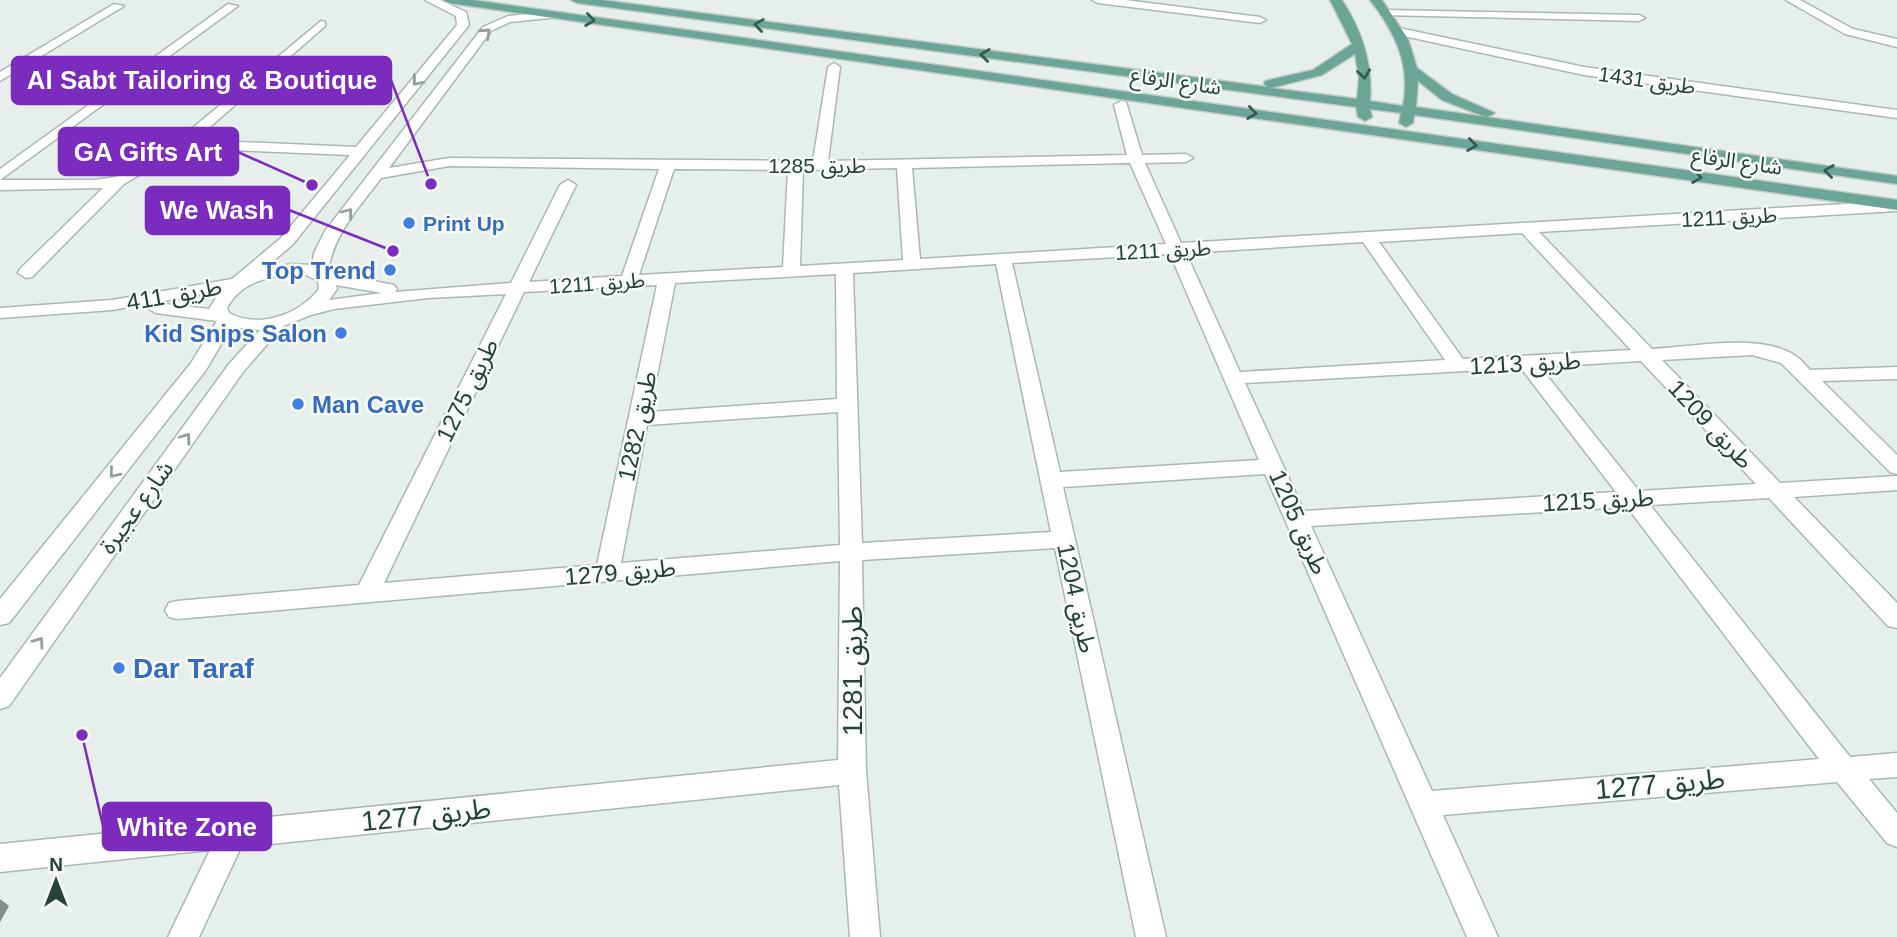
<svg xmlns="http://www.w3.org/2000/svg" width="1897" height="937" font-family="Arial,'Noto Sans Arabic',sans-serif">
  <rect width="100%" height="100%" fill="#e6efeb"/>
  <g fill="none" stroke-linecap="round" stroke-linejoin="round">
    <defs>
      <path id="minor" d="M425,0H440L466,12L469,25L293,244L264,269L292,264L312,265L314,253L325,231L483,27L508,16L555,12L559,13V17L510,22L491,31L389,168L449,158L813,161L828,67L834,63L840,67L828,161L1127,155L1114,105L1121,101L1126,102L1142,155L1186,154L1193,158L1186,162L1145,163L1181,243L1897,201V211L1539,232L1652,349C1690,347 1761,333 1794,355C1800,358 1805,365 1810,370L1897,367V379L1822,381L1897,455V474L1890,472L1781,363L1752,355L1662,360L1780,483L1897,476V490L1794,497L1897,603V628L1888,626L1769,498L1650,505L1850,757L1897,753V777L1869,779L1897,813V847L1887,843L1837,782L1443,815L1498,937H1467L1265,474L1063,487L1166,937H1136L1055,548L862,560L866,771L880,937H850L839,785L241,847L199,937H168L210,850L0,872V844L838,760L840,561L177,619L169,617L165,610L169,603L177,601L359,585L506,294L428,298L334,309L311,315L283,326L243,372L9,706L0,709V678L229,364L260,330L231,327L206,370L9,623L0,625V599L191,363L217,321L156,313L147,308L156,303L209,309L220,291L112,310L0,318V308L112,300L232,279L281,238L350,155L185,148L124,184L32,277L26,278L18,273L20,269L103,188L0,190V180H95L115,177L130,171L177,141L321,21L325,22V26L195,140L356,147L457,25L456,16ZM1130,163L1166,244L920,259L912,168ZM449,166L659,169L622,276L529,282L576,185L568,180L560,185L511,283L395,292L397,289L394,285L328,272C333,234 359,208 381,178ZM897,168L903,260L800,266L803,170ZM674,169L788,170L783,267L639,275ZM1522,233L1631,350L1463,359L1379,242ZM1363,242L1445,360L1240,372L1186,253ZM1170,254L1259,460L1060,472L1012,263ZM996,264L1051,532L862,543L853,273ZM292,274H304L318,281L319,289C299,315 259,329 229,313L227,308C240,283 266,277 292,274ZM836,274L837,399L650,412L675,283ZM336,285L382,293L329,300L337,289ZM657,285L597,565L384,583L524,292ZM1641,361L1756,484L1639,491L1540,367ZM1521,368L1616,492L1304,511L1245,383ZM838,412L840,545L621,563L647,425ZM1627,507L1819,759L1432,791L1311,526Z
        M1092,0H1125L1260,17L1266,20L1260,23L1098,3Z
        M1786,0H1800L1853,29L1897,39V47L1845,34Z
        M114,4L124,6L0,81V72Z
        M228,4L238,6L0,180V169Z
        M1387,10L1639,15L1645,18L1639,21L1383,15V11Z
        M1399,28L1584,67L1897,110V118L1584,75L1395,34L1393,32Z"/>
      <path id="major" d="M443,0H473L1897,200V210L449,3Z
        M571,0H602L1268,87L1264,84L1265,81L1313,70L1352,44L1330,0H1342C1362,31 1373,63 1370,101L1403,106C1411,64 1395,32 1370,0H1382L1408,39L1417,68L1452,94L1495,113L1488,117L1483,116L1442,100L1418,81L1416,107L1897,176V184L1414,115L1413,123L1406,127L1399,123L1401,113L1370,109L1372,117L1365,121L1358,117L1356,107L577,3ZM1355,54L1359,78L1357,99L1271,88L1322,75Z"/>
    </defs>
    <!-- minor casing -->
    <use href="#minor" stroke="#a8b8b2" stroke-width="3"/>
    <!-- major casing -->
    <use href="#major" stroke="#c2cac8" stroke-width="3"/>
    <!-- minor -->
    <use href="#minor" fill="#fff" fill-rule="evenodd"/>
    <!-- major -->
    <use href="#major" fill="#6aa596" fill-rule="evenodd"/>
  </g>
  <!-- shaded-wall -->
  <path fill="#838d89" d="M0,899L9,906L0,922Z"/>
  <!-- one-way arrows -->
  <defs><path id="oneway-chevron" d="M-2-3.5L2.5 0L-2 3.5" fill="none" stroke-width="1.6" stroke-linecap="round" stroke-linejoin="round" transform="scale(1.75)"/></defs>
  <g stroke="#365b51">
    <use href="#oneway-chevron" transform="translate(590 20) rotate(8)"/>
    <use href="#oneway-chevron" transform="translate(759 25) rotate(-172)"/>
    <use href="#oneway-chevron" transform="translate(985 55) rotate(-173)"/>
    <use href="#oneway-chevron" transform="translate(1364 74) rotate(82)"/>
    <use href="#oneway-chevron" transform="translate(1252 113) rotate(8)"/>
    <use href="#oneway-chevron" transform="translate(1472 145) rotate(8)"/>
    <use href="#oneway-chevron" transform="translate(1829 171) rotate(-172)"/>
    <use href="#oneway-chevron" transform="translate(1697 177) rotate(8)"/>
  </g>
  <g stroke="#92a09c">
    <use href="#oneway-chevron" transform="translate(486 33) rotate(-43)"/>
    <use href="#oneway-chevron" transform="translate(417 81) rotate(129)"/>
    <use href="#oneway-chevron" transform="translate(348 213) rotate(-52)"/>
    <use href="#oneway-chevron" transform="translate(186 438) rotate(-54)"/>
    <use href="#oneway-chevron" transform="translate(114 473) rotate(129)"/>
    <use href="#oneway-chevron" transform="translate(39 642) rotate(-55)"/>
  </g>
  <!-- markers -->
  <g fill="#3f7fe0" stroke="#f7fbf9" stroke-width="2.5">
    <circle cx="409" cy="223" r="7"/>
    <circle cx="390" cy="270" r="7"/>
    <circle cx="341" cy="333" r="7"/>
    <circle cx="298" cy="404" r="7"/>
    <circle cx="119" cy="668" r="7"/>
  </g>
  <g text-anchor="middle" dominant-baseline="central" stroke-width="5" stroke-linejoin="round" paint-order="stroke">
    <!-- far-street labels -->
    <g font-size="21" fill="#24423a" stroke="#f7fbf9">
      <text transform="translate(1647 80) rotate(8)">طريق 1431</text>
      <text transform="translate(1176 81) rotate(8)">شارع الرفاع</text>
      <text transform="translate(1737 161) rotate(8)">شارع الرفاع</text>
      <text x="817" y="165">طريق 1285</text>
      <text transform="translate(1729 217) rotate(-3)">طريق 1211</text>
      <text transform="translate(1163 250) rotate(-3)">طريق 1211</text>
      <text transform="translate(597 283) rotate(-4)">طريق 1211</text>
    </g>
    <!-- far-shop labels -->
    <g font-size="21" font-weight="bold" fill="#366cbe" stroke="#f7fbf9" text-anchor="start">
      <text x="423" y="223">Print Up</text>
    </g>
    <!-- shop labels -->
    <g font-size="24" font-weight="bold" fill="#366cbe" stroke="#f7fbf9" text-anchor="end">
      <text x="376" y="270">Top Trend</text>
      <text x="327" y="333">Kid Snips Salon</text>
      <text x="312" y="404" text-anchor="start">Man Cave</text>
    </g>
    <!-- street labels -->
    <g font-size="24" fill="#24423a" stroke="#f7fbf9">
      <text transform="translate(174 294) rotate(-10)">طريق 411</text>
      <text transform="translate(1525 363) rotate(-3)">طريق 1213</text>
      <text transform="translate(467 390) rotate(-64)">طريق 1275</text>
      <text transform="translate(1711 424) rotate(47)">طريق 1209</text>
      <text transform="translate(637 426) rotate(-78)">طريق 1282</text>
      <text transform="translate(1598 500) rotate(-3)">طريق 1215</text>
      <text transform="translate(136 507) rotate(-54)">شارع عجيرة</text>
      <text transform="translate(1299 522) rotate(66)">طريق 1205</text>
      <text transform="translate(620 572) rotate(-5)">طريق 1279</text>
      <text transform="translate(1077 598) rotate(78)">طريق 1204</text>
    </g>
    <!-- near-shop labels -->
    <g font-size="28" font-weight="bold" fill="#366cbe" stroke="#f7fbf9" text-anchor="start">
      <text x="133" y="668">Dar Taraf</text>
    </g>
    <!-- near-street labels -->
    <g font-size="28" fill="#24423a" stroke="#f7fbf9">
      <text transform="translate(852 671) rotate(-90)">طريق 1281</text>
      <text transform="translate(1660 784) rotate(-5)">طريق 1277</text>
      <text transform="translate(426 815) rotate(-6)">طريق 1277</text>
    </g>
  </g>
  <!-- callouts -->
  <path fill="none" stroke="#7b2cbf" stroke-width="2.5" d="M431 184L391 80M312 185L238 152M393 251L289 210M82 735L103 826"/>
  <g fill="#7b2cbf" stroke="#f7fbf9" stroke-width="2.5">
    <circle cx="431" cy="184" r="7"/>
    <circle cx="312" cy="185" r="7"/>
    <circle cx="393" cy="251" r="7"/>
    <circle cx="82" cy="735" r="7"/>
  </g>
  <g fill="#7b2cbf" stroke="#7b2cbf" stroke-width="2.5">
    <rect x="12" y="57" width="379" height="47" rx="7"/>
    <rect x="59" y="128" width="179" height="47" rx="7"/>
    <rect x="146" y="187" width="143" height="47" rx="7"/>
    <rect x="103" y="803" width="168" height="47" rx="7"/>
  </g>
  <g font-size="26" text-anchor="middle" font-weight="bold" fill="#fff">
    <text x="202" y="89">Al Sabt Tailoring &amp; Boutique</text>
    <text x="148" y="161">GA Gifts Art</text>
    <text x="217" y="219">We Wash</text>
    <text x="187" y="836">White Zone</text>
  </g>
  <!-- north arrow -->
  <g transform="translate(56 881)" stroke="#f7fbf9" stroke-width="5" paint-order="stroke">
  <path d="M0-5L12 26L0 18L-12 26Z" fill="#24423a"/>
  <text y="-10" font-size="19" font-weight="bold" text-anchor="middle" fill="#24423a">N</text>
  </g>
</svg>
